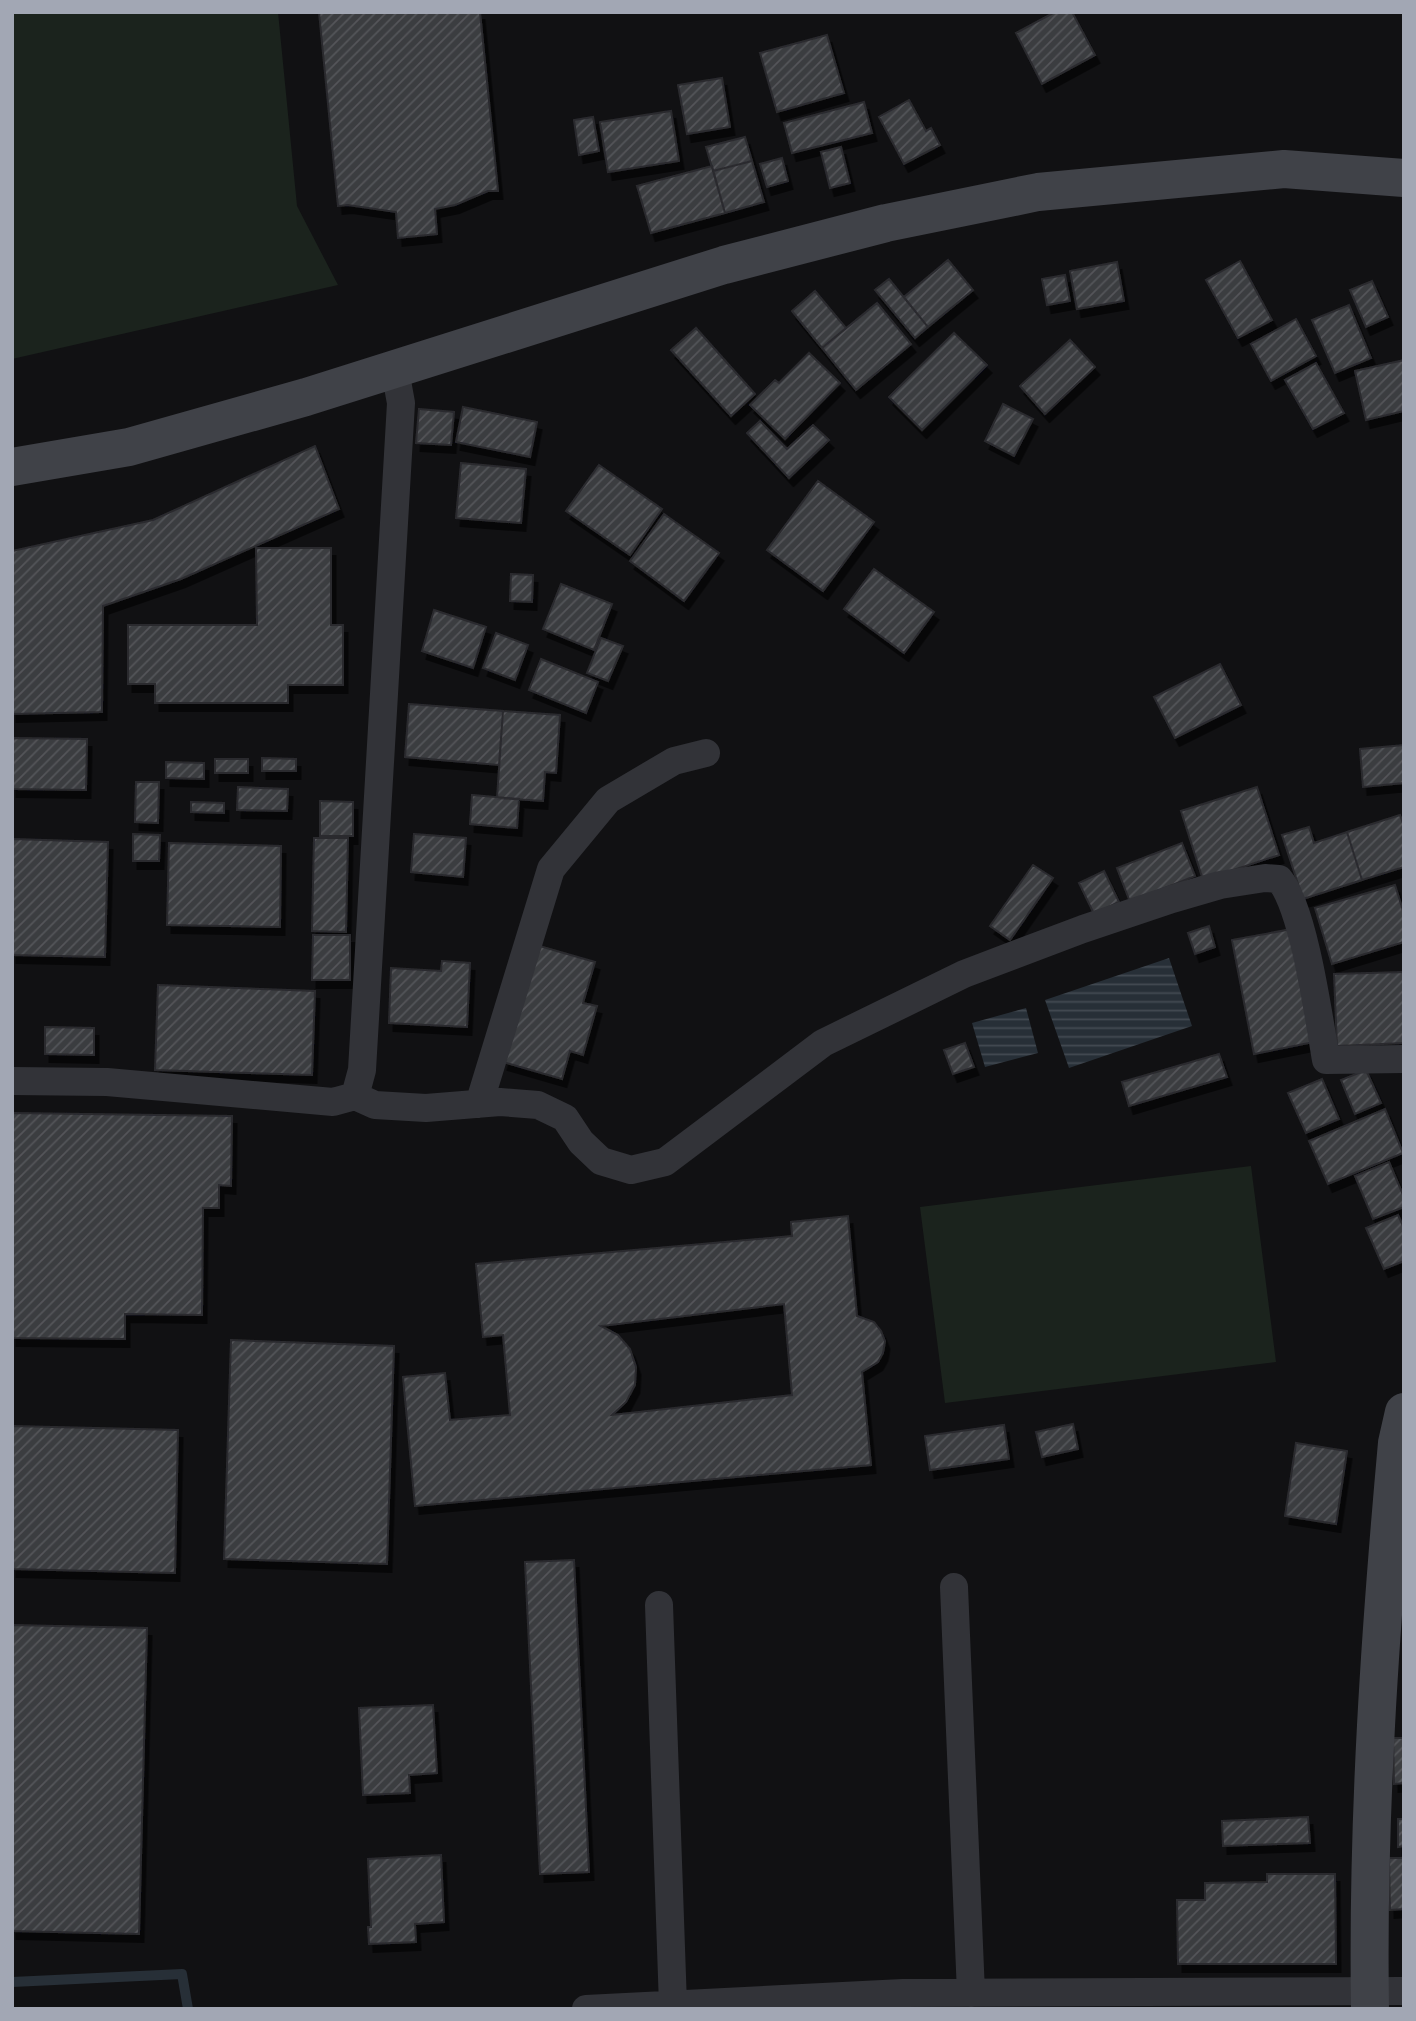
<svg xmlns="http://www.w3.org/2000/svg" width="1416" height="2021" font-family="'DejaVu Sans',sans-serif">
  <defs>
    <pattern id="water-rules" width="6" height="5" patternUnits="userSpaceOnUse" patternTransform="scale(1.75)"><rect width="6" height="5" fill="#272f37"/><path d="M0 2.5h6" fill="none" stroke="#434a52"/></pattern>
    <pattern id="building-hatch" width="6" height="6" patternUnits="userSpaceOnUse" patternTransform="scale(1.75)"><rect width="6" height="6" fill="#3b3c40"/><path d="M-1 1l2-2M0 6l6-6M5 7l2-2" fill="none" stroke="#545559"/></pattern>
    <filter id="shadow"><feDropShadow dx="4.5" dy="8" stdDeviation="0" flood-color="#0009"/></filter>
  </defs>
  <rect width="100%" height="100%" fill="#111113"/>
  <!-- pitch -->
  <path fill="#1b231d" d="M12,12H278L297,206L338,285L12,359Z
    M1251,1166L1276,1362L945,1403L920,1207Z"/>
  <!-- water -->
  <path fill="url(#water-rules)" d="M1169,958L1192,1026L1069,1068L1045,1000Z
    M1026,1008L1038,1053L985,1067L972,1023Z"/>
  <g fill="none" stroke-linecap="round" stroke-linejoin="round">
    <!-- stream -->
    <path stroke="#272f37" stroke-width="10" d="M12,1982L182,1974L188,2009"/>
  </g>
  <!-- building -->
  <path fill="url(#building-hatch)" stroke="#2b2b2f" stroke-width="2" fill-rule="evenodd" filter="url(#shadow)" d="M319,12H480L498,191H488L455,205L435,209L437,234L398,238L396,212L348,205L338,206Z
    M1055,12H1072L1095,55L1042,84L1016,33Z
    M827,35L844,93L777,112L760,53Z
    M722,78L730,127L687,134L678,85Z
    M909,100L926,131L931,128L940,145L904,164L879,117Z
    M864,102L872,133L792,153L784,123Z
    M671,111L679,161L608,172L600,122Z
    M593,117L599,151L579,155L574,120Z
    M745,137L752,161L713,171L706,147Z
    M841,147L850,183L830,188L821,152Z
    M782,158L788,181L767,187L760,164Z
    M752,161L764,202L725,213L713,171Z
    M712,166L725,213L651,233L637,186Z
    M948,260L973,290L928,327L904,297Z
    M1240,261L1272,320L1238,338L1206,280Z
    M1117,262L1124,301L1077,309L1070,271Z
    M1065,275L1070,301L1047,305L1042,279Z
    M889,279L928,327L915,338L875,290Z
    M1372,281L1388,317L1366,327L1350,290Z
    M815,291L846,328L822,348L792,311Z
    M877,303L911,344L856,390L822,348Z
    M1349,305L1371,358L1335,373L1312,320Z
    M1296,319L1316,356L1271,381L1251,344Z
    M696,328L755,394L731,416L671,350Z
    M954,333L987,365L922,430L889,397Z
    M1070,340L1095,367L1045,414L1020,386Z
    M809,353L840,383L785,439L750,405L775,380L779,383Z
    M1404,360V411L1366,420L1355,371Z
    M1316,363L1344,413L1313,429L1285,380Z
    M1003,404L1033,419L1014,456L985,441Z
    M463,407L537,422L530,457L456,442Z
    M419,409L454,412L451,445L416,443Z
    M760,421L787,449L813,425L829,440L789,478L747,433Z
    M315,446L339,509L181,579L103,606L102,712L12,714V551L153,520Z
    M461,463L526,469L521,523L456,518Z
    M599,465L662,509L630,555L566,511Z
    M818,481L874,522L823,591L767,550Z
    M664,514L719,553L684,601L630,561Z
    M256,548H331V625H343V685H288V703H155V684H128V625H257Z
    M874,569L934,612L904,653L844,609Z
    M511,574L533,575L532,602L510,601Z
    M561,584L612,604L594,650L543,629Z
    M434,610L486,627L473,668L422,651Z
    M496,633L528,645L515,680L483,668Z
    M601,638L623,646L608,681L587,673Z
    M541,659L598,682L586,713L529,690Z
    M1220,664L1241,705L1175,738L1154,697Z
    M409,704L503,711L499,765L405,757Z
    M503,711L560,715L556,773L545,772L543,801L497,798Z
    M12,738L87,739L86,790L12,789Z
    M1404,745V783L1363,787L1360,749Z
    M262,758L296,759V771H262Z
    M215,759H248V773H215Z
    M166,762L204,763V779L166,778Z
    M136,782H159L158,823L135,822Z
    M238,787L288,789L287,811L237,810Z
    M1257,787L1279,855L1203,880L1181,811Z
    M472,795L519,799L517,828L470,824Z
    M320,801L353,802V836H320Z
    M191,802L224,803V813L191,812Z
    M1400,815L1404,826V867L1362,880L1347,832Z
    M1309,827L1314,843L1347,832L1362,880L1303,899L1282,835Z
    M133,834L160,835L159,861H133Z
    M414,834L466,838L463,877L411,872Z
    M314,838H348L346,932L312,931Z
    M12,839L108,842L105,957L12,955Z
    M169,843L281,846L280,927L167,925Z
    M1182,843L1195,876L1130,902L1117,868Z
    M1033,865L1053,878L1010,940L990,926Z
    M1104,871L1119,902L1094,914L1079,883Z
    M1395,885L1404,914V942L1332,964L1315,908Z
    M1209,926L1215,947L1195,954L1188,933Z
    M1292,929L1314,1042L1254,1054L1232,940Z
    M313,935H350V980H312Z
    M536,945L595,962L583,1003L597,1006L583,1055L570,1051L562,1079L503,1062Z
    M442,961L470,963L467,1027L389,1023L391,968L441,971Z
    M1404,972V1043L1337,1046L1334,974Z
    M158,985L315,991L312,1075L155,1070Z
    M45,1027L94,1028V1055L45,1054Z
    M965,1043L974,1067L953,1074L944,1050Z
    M1219,1054L1227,1077L1129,1106L1122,1082Z
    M1366,1070L1381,1103L1355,1114L1341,1080Z
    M1322,1079L1339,1119L1306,1133L1288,1093Z
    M1385,1109L1403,1153L1328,1184L1309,1141Z
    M12,1113L232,1116L231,1186L219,1185V1208H203L202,1315L125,1314V1339L12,1338Z
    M1389,1162L1404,1197V1207L1373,1219L1355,1176Z
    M1398,1215L1404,1228V1261L1384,1269L1366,1228Z
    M848,1216L857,1316L874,1322L881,1331L885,1341L883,1353L878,1362L862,1372L871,1465L415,1506L403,1377L445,1373L450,1420L510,1415L503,1335L483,1337L476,1264L792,1236L791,1222ZM784,1304L792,1395L612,1415L626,1402L635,1385L636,1367L630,1349L618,1335L601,1326Z
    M231,1340L394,1346L387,1564L224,1559Z
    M1073,1424L1078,1449L1042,1457L1036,1432Z
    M1004,1425L1009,1459L930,1470L925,1436Z
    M12,1426L178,1430L175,1573L12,1569Z
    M1296,1443L1347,1451L1336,1524L1285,1516Z
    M574,1560L589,1872L540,1874L525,1562Z
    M12,1625L147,1628L139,1934L12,1931Z
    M433,1705L437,1773L409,1775L410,1793L363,1795L359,1708Z
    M1393,1738H1404V1783L1394,1784Z
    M1308,1817L1310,1843L1223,1846L1222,1821Z
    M1398,1819H1404V1846L1398,1847Z
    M441,1855L444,1922L415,1924L416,1942L369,1944L368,1927H371L368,1859Z
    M1389,1858H1404V1909L1390,1910Z
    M1267,1874H1335L1336,1964H1178L1177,1900H1205V1883L1267,1882Z"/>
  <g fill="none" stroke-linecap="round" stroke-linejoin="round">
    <!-- street -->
    <path stroke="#323338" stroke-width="28" d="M12,1081L107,1082L333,1102L355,1096L375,1105L426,1108L500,1102L538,1105L565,1118L581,1142L601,1161L631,1170L665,1162L823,1043L964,974L1083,929L1172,899L1220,885L1265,878L1279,879C1304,908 1319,1019 1326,1060L1404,1059
      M355,1096L362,1070L401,403L395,370
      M479,1104L551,869L608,800L674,761L706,753
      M954,1587L971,1993
      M659,1605L673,2005
      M586,2009L903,1993L1404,1991"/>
    <!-- secondary -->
    <path stroke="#404248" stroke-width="38" d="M12,467L129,447L306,397L724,265L886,223L1038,192L1284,169L1404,178
      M1370,2009C1367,1820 1380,1631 1397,1443L1404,1412"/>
  </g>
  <!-- border -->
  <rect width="1416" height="2021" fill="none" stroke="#a2a7b4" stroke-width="28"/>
</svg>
